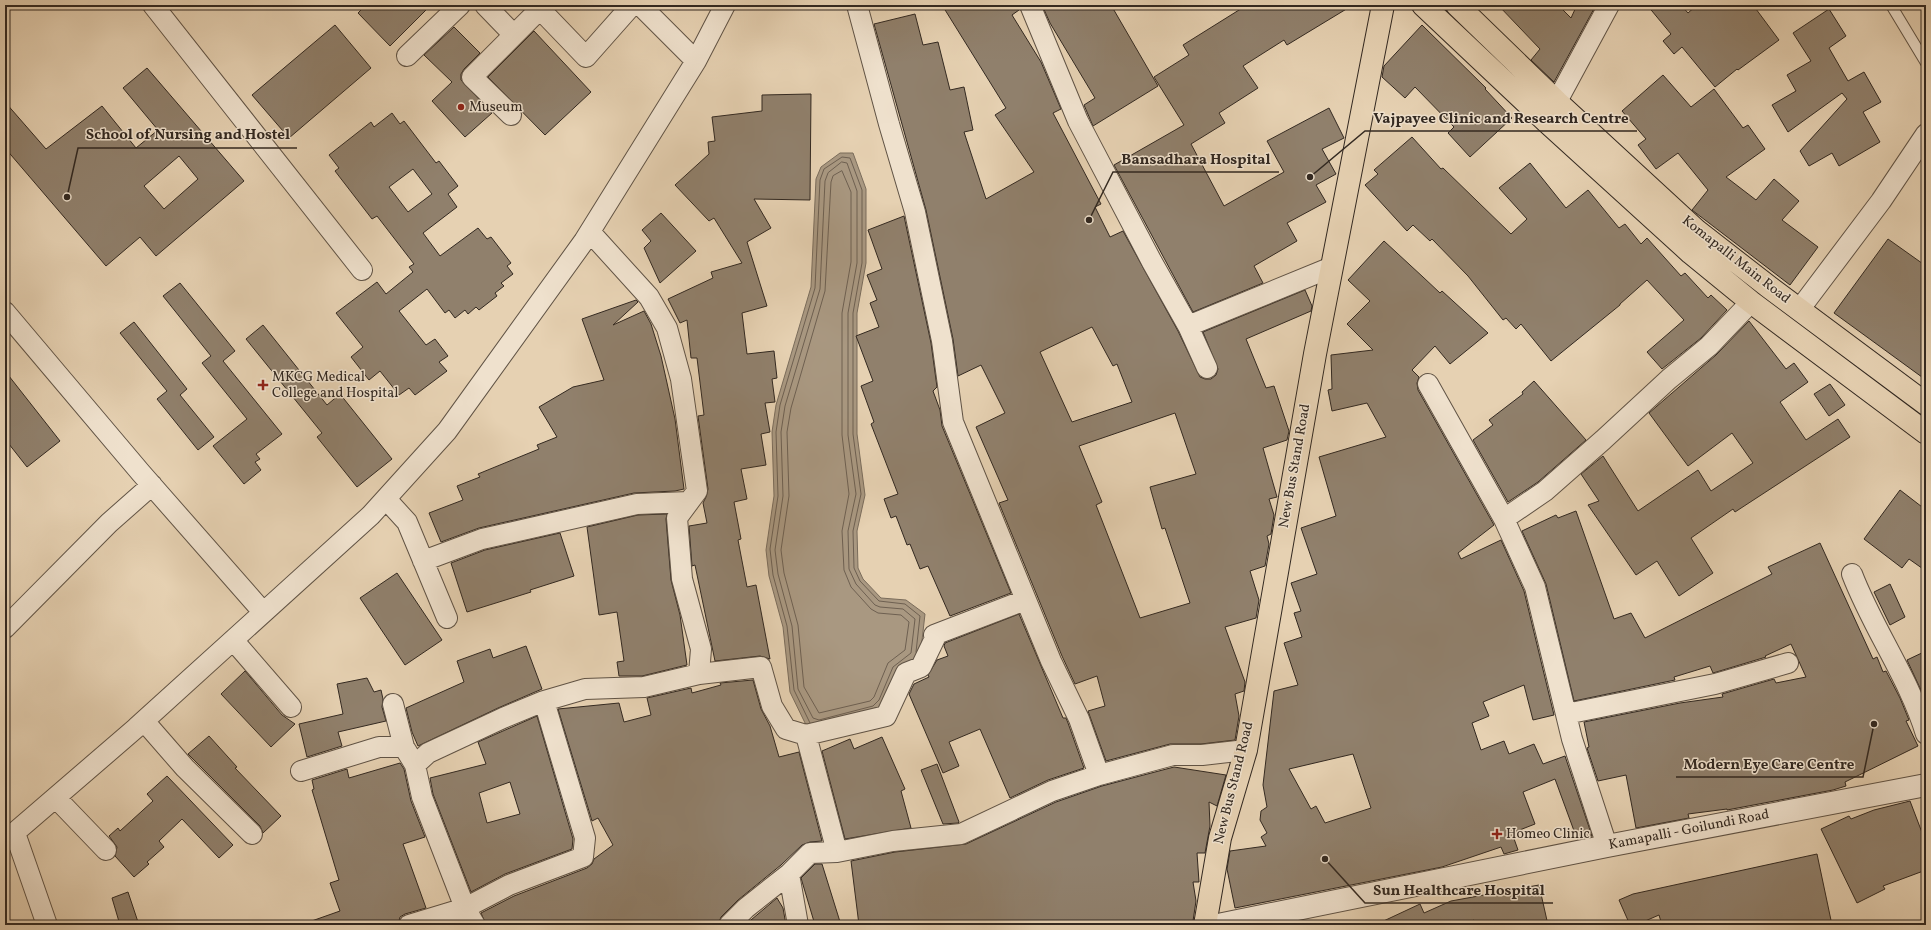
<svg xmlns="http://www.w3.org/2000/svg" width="1931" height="930" font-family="Vollkorn,serif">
  <rect width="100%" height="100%" fill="#e6d1b2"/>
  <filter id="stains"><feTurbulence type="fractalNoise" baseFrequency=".005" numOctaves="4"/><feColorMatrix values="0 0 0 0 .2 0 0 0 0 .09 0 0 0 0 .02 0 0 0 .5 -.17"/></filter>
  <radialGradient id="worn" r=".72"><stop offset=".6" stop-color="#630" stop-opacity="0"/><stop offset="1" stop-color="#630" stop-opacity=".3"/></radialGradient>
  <!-- water -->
  <path fill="#a99881" stroke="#7a6c5b" d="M840,153H853L866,189V263L857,313V434L865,495L857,531L858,568L863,579L881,598L906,600L925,614L920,658L886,705L807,727L790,692L783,627L769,576L766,550L774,496L772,432L776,405L811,287L816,179L821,167Z"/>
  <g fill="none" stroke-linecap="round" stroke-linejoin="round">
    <!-- shore -->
    <path stroke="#6e6051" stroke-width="1" d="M842,162L847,163L857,191V263L848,313V435L856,494L848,531L849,569L856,584L875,605L880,607L903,609L915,619L911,653L893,667L879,700L873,706L819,720L813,718L798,689L792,626L778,574L775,550L783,496L781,432L785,406L820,289L825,181L828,173Z
      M842,171L851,192V262L842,313V435L849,494L842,531L844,570L851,587L871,609L878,613L901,615L909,622L905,650L888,663L874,697L870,701L819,713L804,687L798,625L784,573L781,550L789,496L787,432L791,408L825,291L831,182L833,176Z
      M810,723L794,690L787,626L773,575L770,549L778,496L776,432L780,405L815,288L820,180L824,169L842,157L850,158L862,190V263L853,313V434L861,494L853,531L854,568L860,581L879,601L905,604L920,616L916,652"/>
  </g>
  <!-- building -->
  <path fill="#90806c" stroke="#332921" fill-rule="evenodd" d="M366,5H431L390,46L358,13Z
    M942,5H1019V10L1012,15L1041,62L1061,109L1053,113L1101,204L1095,207L1110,237L1123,231L1178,331L1200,377L1205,379H1211L1216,375L1218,369L1203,332L1305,290L1312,306L1311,311L1246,339L1266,388L1274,386L1289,431L1287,440L1263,448L1277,497L1269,499L1274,515L1271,534L1267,536L1269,544L1265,566L1250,571L1259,600L1256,618L1225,627L1245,682L1244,691L1235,694L1239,716L1235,740L1201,744H1170L1106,761L1088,711L1105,706L1097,676L1075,684L1062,656L999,503L1008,500L976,427L1005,413L981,365L958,376L953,339L926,210L874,24L915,14L923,45L938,42L950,90L964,87L973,130L964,132L986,199L1034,172L995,115L1006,108ZM1092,327L1113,366L1117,364L1132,402L1072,422L1040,352ZM1175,413L1196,474L1150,487L1162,529L1165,528L1190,603L1140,618L1096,505L1102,502L1079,446Z
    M1042,5H1111L1158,86L1093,126L1084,105L1095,98L1050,23Z
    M1247,5H1353L1287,45L1284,40L1243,66L1258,88L1219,113L1225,123L1191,144L1224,206L1284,172L1267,141L1329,108L1344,138L1322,149L1336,174L1316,185L1326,202L1287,223L1297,241L1254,266L1263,283L1193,312L1114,165L1184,125L1154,77L1189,55L1183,45Z
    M1498,5H1558L1571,18L1577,5H1596L1554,82L1531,60L1540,49Z
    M1647,5H1681L1688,13L1697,5H1753L1779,40L1738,70L1737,69L1715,87L1682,47L1674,54L1663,41L1671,34Z
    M1829,9L1846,36L1829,48L1848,81L1864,72L1881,102L1863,112L1880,142L1839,166L1832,153L1809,166L1800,151L1847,99L1842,93L1788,132L1772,105L1796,91L1787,75L1811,61L1793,33Z
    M335,25L371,68L289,138L252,95Z
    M1422,25L1486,88L1485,89L1512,118L1470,157L1448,133L1454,127L1415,87L1405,98L1382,77L1384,66Z
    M454,27L480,53L464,69L461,74V80L492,113L465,137L432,101L452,82L424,55Z
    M534,31L591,92L545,135L488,77Z
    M147,68L244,181L156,256L140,237L106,266L5,148V102L46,149L102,106L136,148L158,130L123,88ZM179,156L198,179L164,209L144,186Z
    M1663,75L1691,107L1714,89L1743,128L1748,125L1765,149L1726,177L1756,200L1774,179L1799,201L1782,220L1818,247L1790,285L1692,210L1708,190L1678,153L1656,169L1638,145L1646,139L1622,111Z
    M811,94L810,200L754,199L771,228L747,242L767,306L742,313L747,354L774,351L777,378L772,379L775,402L765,403L770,432L761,434L766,465L741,469L747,499L734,502L741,539L738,540L747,587L756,585L770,659L760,656L715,661L695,565L692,566L689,526L707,523L703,503L706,497L708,489L698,416L704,415L697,358H691L687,320L680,323L668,299L713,278L711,272L742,263L714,218L709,221L675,185L709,154L708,142L715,141L712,117L762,111V95Z
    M392,113L400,124L404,121L436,163L439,161L458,186L448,194L457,207L423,233L440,256L478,228L487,239L491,237L511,263L507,266L513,274L501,283L504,286L495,293L497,296L479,310L476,307L468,314L465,310L455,318L449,310L445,313L427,289L399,311L426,345L435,339L448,356L439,362L447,371L415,395L409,388L399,395L380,371L369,380L351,357L363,347L336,313L377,282L386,294L413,272L409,267L414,264L377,216L372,219L335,171L339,168L329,155L371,122L374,127ZM413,169L432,194L408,212L389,187Z
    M1412,137L1441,169L1443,168L1511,234L1527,219L1499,188L1530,163L1566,208L1588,190L1619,228L1625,224L1641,244L1647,238L1681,276L1685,273L1708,298L1711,295L1727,310L1701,338L1662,369L1647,352L1684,320L1647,280L1620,304V305L1551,361L1521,324L1516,329L1506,318L1503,320L1468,276L1432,239L1430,241L1413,225L1407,231L1365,185L1378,174L1374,170Z
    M661,213L696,251L660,283L644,248L651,241L642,230Z
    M904,216L931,343L937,387L933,391L940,410L942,426L1011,593L950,616L928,566L920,569L910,544L907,545L896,516L891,518L884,499L898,494L871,424L874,422L861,386L873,381L856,336L879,327L870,303L877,300L867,275L882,269L868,230Z
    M1888,239L1926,266V380L1834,313Z
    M1384,241L1423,277L1440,293L1442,291L1488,333L1450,364L1435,346L1412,370L1419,377L1417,383L1418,390L1494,525L1458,553L1461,559L1501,540L1524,591L1554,715L1533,720L1524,685L1483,702L1489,716L1472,723L1481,750L1504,741L1509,754L1534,744L1543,764L1565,756L1592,836L1577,839L1555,779L1523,792L1535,824L1512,833L1518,850L1504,854L1501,847L1442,867L1235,908L1227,869L1230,851L1266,846L1261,837L1267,833L1260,820L1261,811L1267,807L1263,785L1274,691L1298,685L1284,643L1302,637L1294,613L1301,611L1291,583L1317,574L1301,528L1336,516L1319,457L1386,437L1367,403L1332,411L1328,390L1332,389L1331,355L1373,350L1347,324L1370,301L1348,280ZM1353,754L1371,808L1325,823L1316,806L1311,809L1289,769Z
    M180,283L235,351L223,361L282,434L256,454L260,459L255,462L261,470L244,484L213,446L247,419L202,363L211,356L163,296Z
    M636,300L638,302L613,325L644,311L651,324L661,356L675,419L684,489L675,491L634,493L479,528L441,542L429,513L463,500L457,486L480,477L478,474L539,449L537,445L557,437L539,407L573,387L604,380L582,319Z
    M1749,321L1786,369L1794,363L1808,382L1780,402L1806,440L1838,419L1850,437L1735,512L1733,509L1691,538L1713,573L1679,596L1657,561L1636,575L1588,505L1599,501L1581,474L1603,456L1638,511L1698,470L1711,491L1753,463L1732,433L1688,466L1649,413L1716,355Z
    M134,322L187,389L180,395L214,437L198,450L157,399L167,391L120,333Z
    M263,325L327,405L340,394L392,459L357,487L317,437L322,433L246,339Z
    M5,371L60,441L27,467L5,439Z
    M1534,381L1586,440L1538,482L1508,502L1473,440L1493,425L1489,420L1523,394L1522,392Z
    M1830,384L1845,405L1829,416L1814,394Z
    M1900,490L1926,510V571L1909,559L1902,568L1864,539Z
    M1576,511L1614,619L1631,613L1645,638L1772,574L1768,567L1820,543L1873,659L1877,657L1883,672L1886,671L1900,698L1909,720L1906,721L1918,746L1845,782L1846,786L1833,790L1727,810V809L1688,814L1689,818L1636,828L1626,775L1598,781L1587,748L1589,747L1584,722L1680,703L1723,697L1722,694L1774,679L1776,683L1806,677L1791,644L1765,656L1766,657L1713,673L1710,666L1674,677L1675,680L1574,701L1546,584L1522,531L1556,515L1558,518Z
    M667,514L666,519L671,580L680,615L687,665L642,676H619L617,662L624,661L617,612L599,615L587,527L638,515Z
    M560,533L574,576L530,590L531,592L467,612L451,563L485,550Z
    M397,573L442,640L405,665L360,598Z
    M1890,584L1905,617L1890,625L1874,592Z
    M1019,614L1063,718H1066L1068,723L1084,768L1048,780L1010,798L980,729L949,742L959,766L943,773L909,694L914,684L929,677L928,675L937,660L948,656L944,646L945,643Z
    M526,646L542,689L498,708L418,746L412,732L406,708L464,682L457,661L490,649L493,658Z
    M1926,651V701L1907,660Z
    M245,671L282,715L295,724L271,747L221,694Z
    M367,678L374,692L381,690L383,699L382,707L386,721L338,732L342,746L307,757L299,724L343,714L337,684Z
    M753,680L761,709L770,726L779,757L799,752L822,841L810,842L802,845L781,865L738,900L721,917L718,925H486L481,913L514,896L587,868L592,864L594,859L613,845L598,818L592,821L558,709L619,703L624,722L651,715L647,698L691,688L692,693L721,685L720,683Z
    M537,716L573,839L572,849L505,874L471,892L433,794L430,778L486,764L478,742ZM510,782L520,814L487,823L479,793Z
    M209,736L237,767L235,768L281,816L263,833L260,826L188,754Z
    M882,737L905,789L901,791L911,828L845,839L822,751L850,739L854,749Z
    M400,763L404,769L411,801L425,837L403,844L426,908L405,914L400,917L398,925H307L306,923L340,911L330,883L339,880L312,790L314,789L312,780L347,769L349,778Z
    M937,764L959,822L958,823L943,824L921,770Z
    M1174,767L1226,775L1217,806L1209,802L1210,826L1205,853H1197L1199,882H1193L1196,901L1193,921L1174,925H1170L1169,922L1155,925H859L851,861L895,852L966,844L1056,802L1102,786Z
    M167,776L233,845L219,858L182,819L159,841L164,847L147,862L149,864L134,877L115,856L117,847L109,836L118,828L120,831L153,801L147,794Z
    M1910,801L1926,843V870L1883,886L1885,889L1857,903L1821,829L1849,816L1851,819L1874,810Z
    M1817,854L1832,925H1662L1659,915L1636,925H1630L1619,900L1633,894Z
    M815,864H822L841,925H815L801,878Z
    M1539,885L1548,925H1476L1474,920L1462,925H1375L1420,904L1424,913L1451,901Z
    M128,892L139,925H120L112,898Z
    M777,898L783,908L786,925H745Z"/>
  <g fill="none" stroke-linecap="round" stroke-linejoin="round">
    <defs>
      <path id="service" d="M1891,5L1926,63"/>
      <path id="minor" d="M153,5L362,270
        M485,5L514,35
        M536,5L586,57L632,5
        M640,5L696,61
        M857,5L889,124L915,212L942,341L953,422L1051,661L1079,719L1099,775L1173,755H1202L1246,750
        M1030,5L1078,121L1152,262L1188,326L1207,368
        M407,56L460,5
        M511,115L472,77L540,9
        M1549,116L1609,5
        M590,232L649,297L667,328L681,379L697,491L677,518L682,579L701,649L699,674
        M1799,310L1881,201L1926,134
        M5,312L141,473L263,612
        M1188,326L1332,267
        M1428,384L1504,519L1535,587L1572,739L1607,846
        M386,499L407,522L447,618
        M1504,519L1545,491L1603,440L1669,379L1709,346L1751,302
        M423,561L482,539L637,504L689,502
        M1852,574C1873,629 1909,678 1926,734
        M5,628L109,523L152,485
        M233,640L291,707
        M393,704L404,747
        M1566,714L1715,684L1788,663
        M144,721L185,768L252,834
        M415,765L428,753L503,718L544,701L585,689L644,687L699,674L761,667L772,706L786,729L806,735
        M301,771L379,747H404L415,765L422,797L465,908L509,885L583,857L585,838L544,701
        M56,798L106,850
        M15,833L47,925
        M5,841L136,728L371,515L447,431L584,241L696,61L725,5
        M837,852L893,841L961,834L1052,791L1099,775
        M409,925L465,908L475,925
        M729,925L746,908L789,874
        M798,925L789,874L810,853L837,852L806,735L886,716L906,673L921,667L935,638L934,635L1025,600"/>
      <path id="tertiary" d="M1218,925L1607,846L1926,785"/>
      <path id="primary" d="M1423,5L1547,122L1691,253L1751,302L1926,433
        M1457,5L1557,102L1697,231L1769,287L1926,404"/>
      <path id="trunk" d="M1205,925L1220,838L1246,750L1315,354L1383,5"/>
    </defs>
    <!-- service casing -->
    <use href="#service" stroke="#605345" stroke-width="12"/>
    <!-- minor casing -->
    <use href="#minor" stroke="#605345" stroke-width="22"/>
    <!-- tertiary casing -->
    <use href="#tertiary" stroke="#605345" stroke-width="24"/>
    <!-- primary casing -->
    <use href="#primary" stroke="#332921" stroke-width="24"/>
    <!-- trunk casing -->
    <use href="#trunk" stroke="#332921" stroke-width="24"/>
    <!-- service -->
    <use href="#service" stroke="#efe1cd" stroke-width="10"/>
    <!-- minor -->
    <use href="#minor" stroke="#efe1cd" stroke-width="20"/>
    <!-- tertiary -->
    <use href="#tertiary" stroke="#efe1cd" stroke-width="22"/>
    <!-- primary -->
    <use href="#primary" stroke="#e6d1b2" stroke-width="22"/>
    <!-- trunk -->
    <use href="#trunk" stroke="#e6d1b2" stroke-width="22"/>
  </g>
  <!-- markers -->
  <g fill="#8f2418" stroke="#efe1cd" stroke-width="1.5">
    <circle cx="461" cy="107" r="4"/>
    <path d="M261 379h4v4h4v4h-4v4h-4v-4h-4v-4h4z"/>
    <path d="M1495 828h4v4h4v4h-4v4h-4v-4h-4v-4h4z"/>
  </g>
  <g text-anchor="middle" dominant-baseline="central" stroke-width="3" stroke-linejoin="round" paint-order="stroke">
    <!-- poi labels -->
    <g font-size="14" fill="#332921" stroke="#efe1cd" text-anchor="start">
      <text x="469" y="107">Museum</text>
      <text x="272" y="377">MKCG Medical<tspan x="272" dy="16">College and Hospital</tspan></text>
      <text x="1506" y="834">Homeo Clinic</text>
    </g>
    <!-- street labels -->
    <g font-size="14" fill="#332921" stroke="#efe1cd">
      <text transform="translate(1736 260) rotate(38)">Komapalli Main Road</text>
      <text transform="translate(1295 466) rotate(-80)">New Bus Stand Road</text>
      <text transform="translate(1234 783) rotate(-76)">New Bus Stand Road</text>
      <text transform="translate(1689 830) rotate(-11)">Kamapalli - Goilundi Road</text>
    </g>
  </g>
  <!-- callouts -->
  <path fill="none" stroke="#332921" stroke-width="1.5" d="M1310 177L1365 131H1637M67 197L78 148H297M1089 220L1113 172H1279M1874 724L1863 777H1676M1325 859L1365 903H1553"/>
  <g fill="#332921" stroke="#efe1cd" stroke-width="1.5">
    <circle cx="1310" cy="177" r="4"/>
    <circle cx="67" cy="197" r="4"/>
    <circle cx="1089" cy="220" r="4"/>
    <circle cx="1874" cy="724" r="4"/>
    <circle cx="1325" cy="859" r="4"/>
  </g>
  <g font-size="15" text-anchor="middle" font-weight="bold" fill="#332921" stroke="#efe1cd" stroke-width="3" stroke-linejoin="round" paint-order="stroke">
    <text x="1501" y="123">Vajpayee Clinic and Research Centre</text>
    <text x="188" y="139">School of Nursing and Hostel</text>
    <text x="1196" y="164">Bansadhara Hospital</text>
    <text x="1769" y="769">Modern Eye Care Centre</text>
    <text x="1459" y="895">Sun Healthcare Hospital</text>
  </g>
  <!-- margin -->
  <rect width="1931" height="930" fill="none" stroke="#e6d1b2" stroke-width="20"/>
  <rect x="6" y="6" width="1919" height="918" fill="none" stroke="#332921" stroke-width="2"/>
  <rect x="10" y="10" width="1911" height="910" fill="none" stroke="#332921"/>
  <rect width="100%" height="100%" filter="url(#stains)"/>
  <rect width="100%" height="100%" fill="url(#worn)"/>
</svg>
